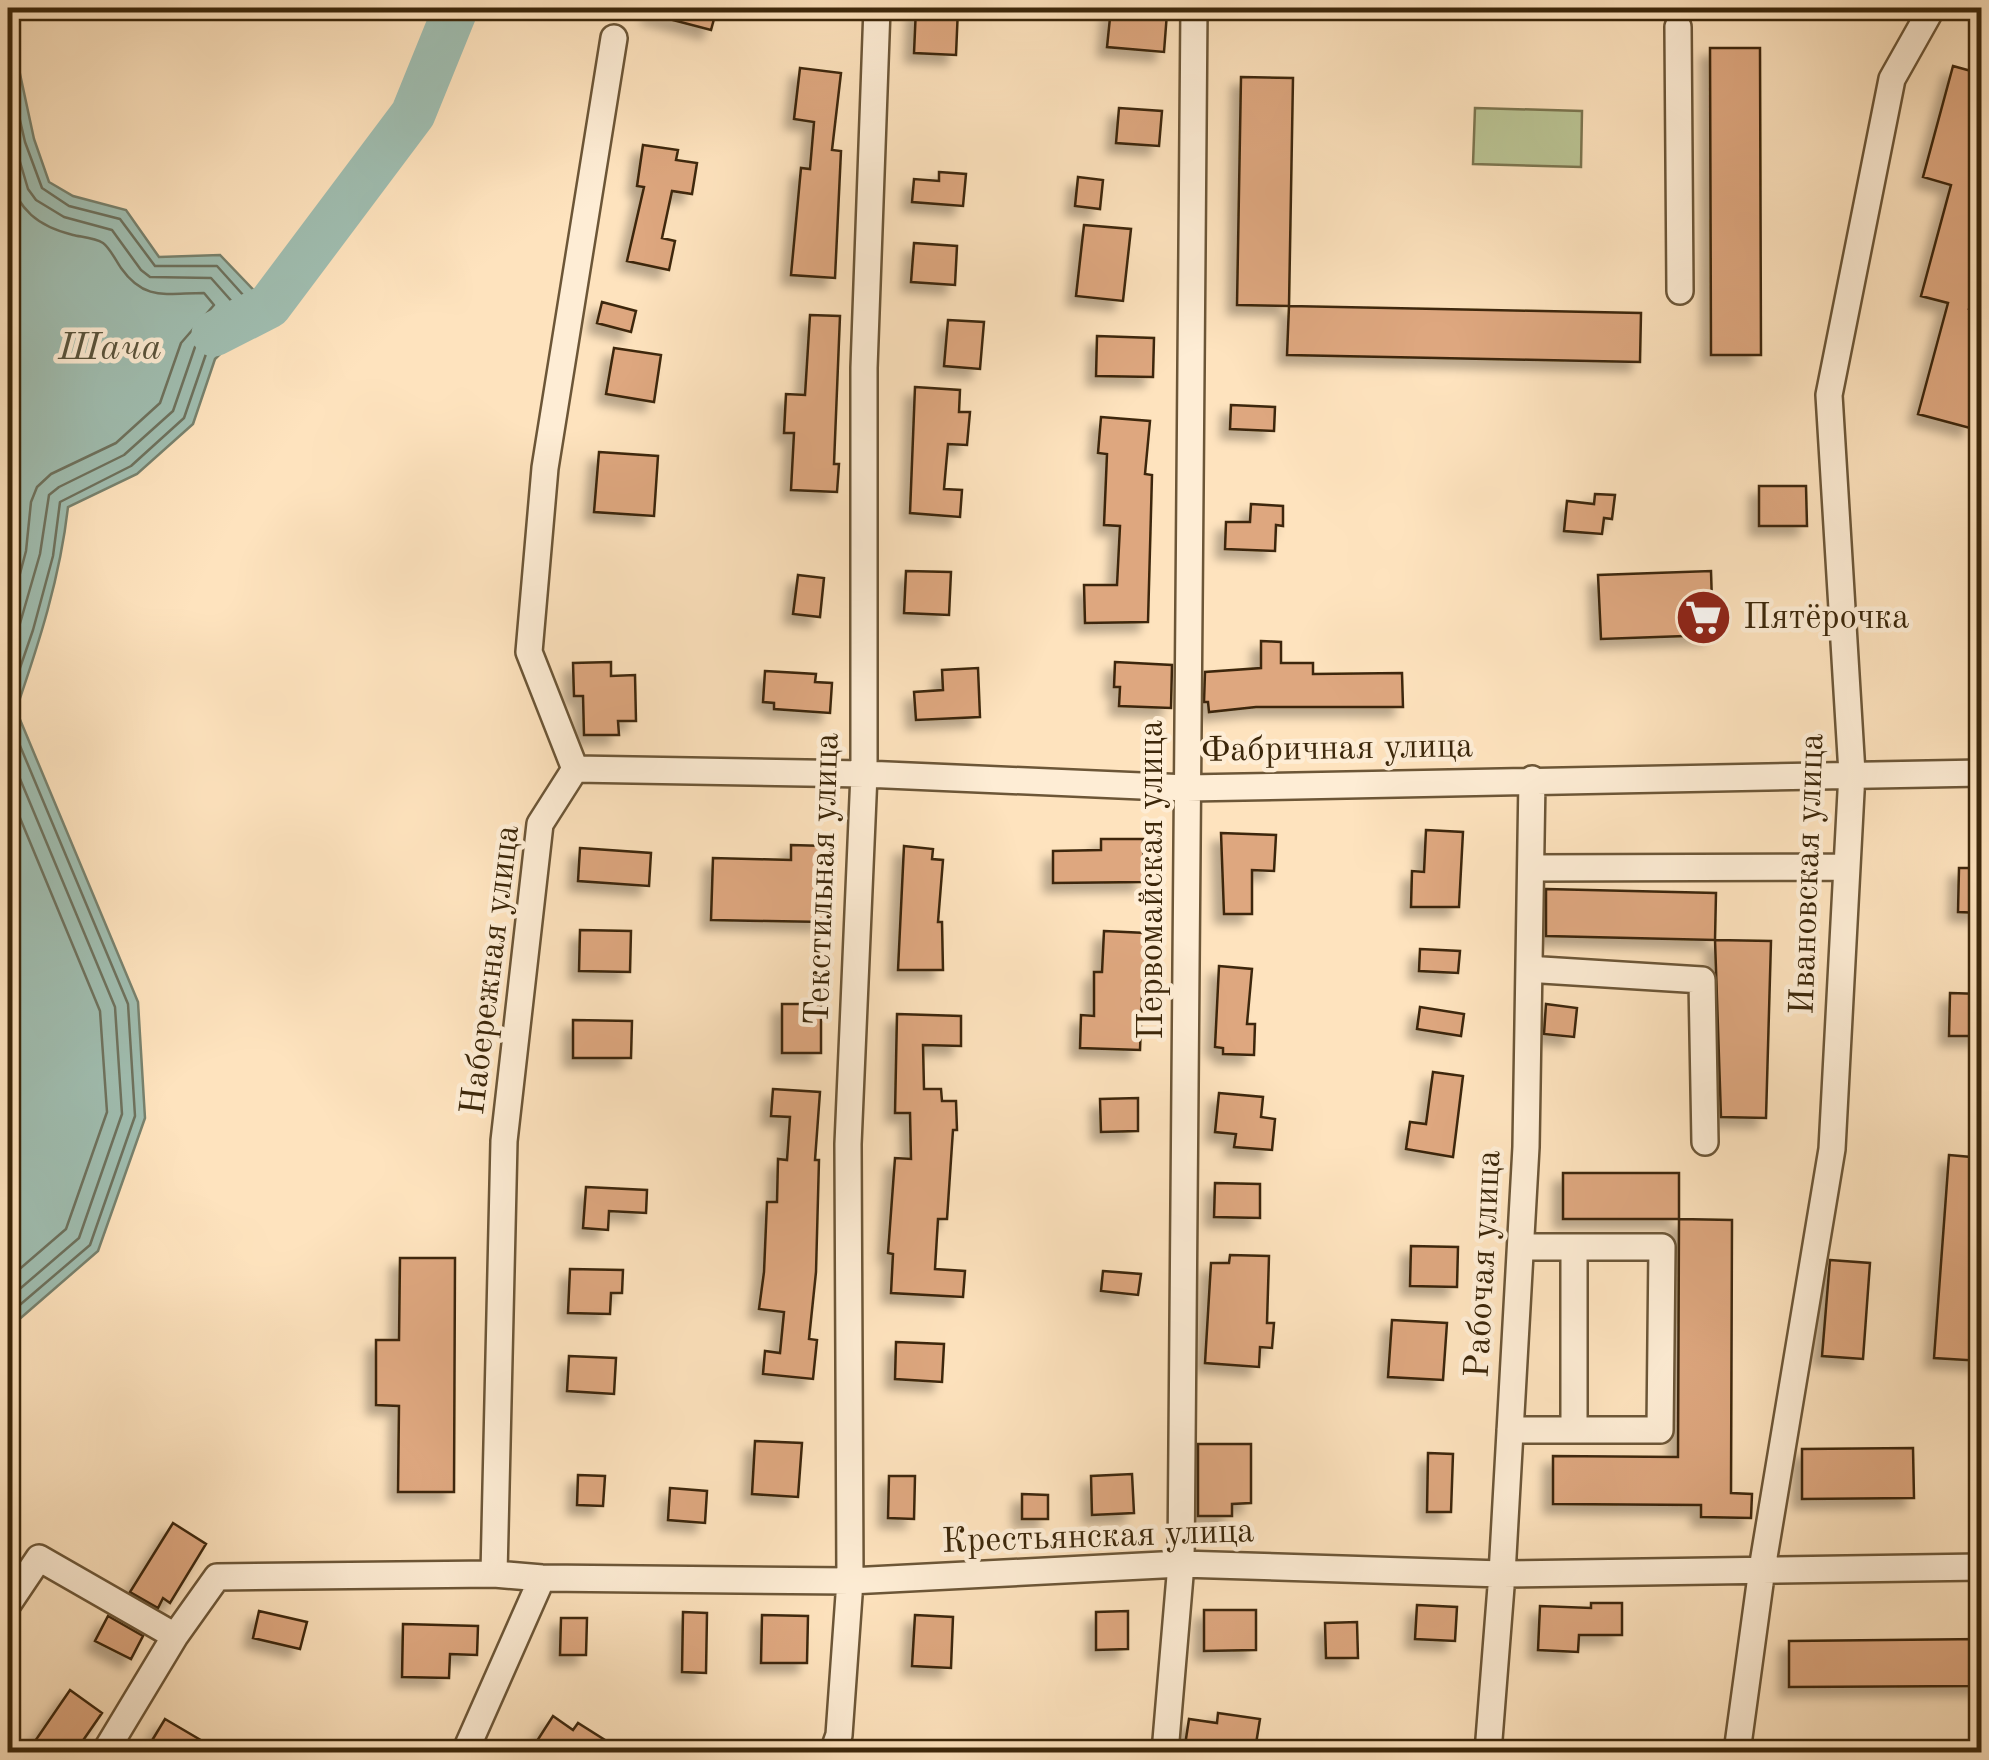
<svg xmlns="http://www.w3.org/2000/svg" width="1989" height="1760" font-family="'Old Standard TT',serif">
  <defs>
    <filter id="shadow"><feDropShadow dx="-9" dy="9" stdDeviation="5" flood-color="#0004"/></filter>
  </defs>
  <rect width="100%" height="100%" fill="#fee3be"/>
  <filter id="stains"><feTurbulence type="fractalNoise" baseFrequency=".002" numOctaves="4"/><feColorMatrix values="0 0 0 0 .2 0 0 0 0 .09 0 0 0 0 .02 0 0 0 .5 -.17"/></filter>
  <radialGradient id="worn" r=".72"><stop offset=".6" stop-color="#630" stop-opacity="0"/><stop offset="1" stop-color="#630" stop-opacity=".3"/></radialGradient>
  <!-- green -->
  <path fill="#bbc595" stroke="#7c7650" stroke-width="2.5" d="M1475,108L1582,111L1581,167L1473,164Z"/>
  <!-- water -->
  <path fill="#a0beb1" stroke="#78826e" stroke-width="2.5" d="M8,57L17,60L34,139L49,182L73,196L126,210L159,257L220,255L269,306L215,359L193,424L137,474L68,507C60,578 39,643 16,710L138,1002L145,1118L98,1251L8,1329Z"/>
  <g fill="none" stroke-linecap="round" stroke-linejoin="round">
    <!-- shore -->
    <path stroke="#6e725e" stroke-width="2.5" d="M8,68L25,142L42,188L69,206L120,219L155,266H217L253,306L206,354L184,418L131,466L60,502L53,556L33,630L8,703
      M8,121L28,189L36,200L64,217L112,230L141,270L150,277L211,278L235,305L195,347L173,411L124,455L59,487L49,495L40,554L8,665
      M8,176C19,210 37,226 73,235C81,237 95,238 103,243C110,248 116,261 121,268C145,302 167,293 204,293L214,305L181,343L160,403L116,443L51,474L37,487L31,502L26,551L8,619
      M8,717L128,1004L135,1116L90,1245L8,1315
      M8,750L115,1007L122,1114L79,1238L8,1299
      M8,789L100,1011L107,1112L66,1229L8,1279"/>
    <!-- river -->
    <path stroke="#a0beb1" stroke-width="45" d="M214,334L269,306L413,114L456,8"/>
  </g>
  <!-- building -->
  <path fill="#dea77f" stroke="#3c270a" stroke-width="2.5" filter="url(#shadow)" d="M651,8H717L711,30L650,14Z
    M916,8H958L956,55L914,53Z
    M1111,8L1167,13L1164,52L1107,47Z
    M1710,48H1760L1761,355H1711Z
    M1953,66L1982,74V148L1972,185L1982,188V265L1969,309L1982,313V387L1970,428L1918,414L1948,303L1921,296L1951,185L1923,177Z
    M800,68L841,73L832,150L841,151L835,278L791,275L801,168L810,169L814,122L794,119Z
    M1241,77L1293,78L1289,306L1237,305Z
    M1119,108L1162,111L1159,146L1116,143Z
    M643,145L678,150L676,160L697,163L692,194L672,191L662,238L675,241L669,270L627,261L644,187L637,186Z
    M939,172L966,174L963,206L912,202L914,179L939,181Z
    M1078,177L1103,180L1100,209L1075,206Z
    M1084,225L1131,229L1123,301L1076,296Z
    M914,243L957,246L955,285L911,282Z
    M602,302L636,311L631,332L597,323Z
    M1289,306L1641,313L1640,362L1287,355Z
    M810,315L840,316L834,464H839L837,492L791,490L794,433H784L786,394L805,395Z
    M948,320L984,322L980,369L944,366Z
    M1097,336L1154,338L1153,377L1096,376Z
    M614,348L661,355L654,402L606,394Z
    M915,387L960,390L959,412H970L967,445L948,444L944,489L962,490L960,517L910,513Z
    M1231,405L1275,407L1274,431L1230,429Z
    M1101,417L1150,421L1145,474L1152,475L1148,622L1085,623L1084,585H1117L1120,526L1104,525L1107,454L1098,453Z
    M599,452L658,456L654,516L594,512Z
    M1759,486H1806L1807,526H1759Z
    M1595,494L1615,495L1612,519L1604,518L1602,534L1564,531L1567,501L1594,504Z
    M1251,504L1283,506V526L1276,525L1275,551L1225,549L1226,522H1250Z
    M906,571L951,572L949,615L904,613Z
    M1711,571L1713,635L1601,639L1598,575Z
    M798,575L824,578L820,617L793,614Z
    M1261,641L1281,642V663H1313V674L1402,673L1403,707H1256L1209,712L1208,702H1204L1205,672L1261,668Z
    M611,662V676L635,675L636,721H618L619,735H584L583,696H574L573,663Z
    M1115,662L1172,665L1171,708L1119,706L1120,687H1114Z
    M978,668L980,717L916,720L914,692L943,690L942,670Z
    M765,671L816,674L815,682L832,683L830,713L774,709V703L763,702Z
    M1426,830L1463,832L1459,907H1411L1412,871L1424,872Z
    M1221,833L1276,835L1274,871L1252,870V914H1224Z
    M1101,839H1143L1144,882L1053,883V851L1101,850Z
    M791,845L826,846L824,922L711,920L713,858L791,860Z
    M904,846L933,849L932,859L943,860L938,922H942L943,970H898Z
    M580,848L651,853L649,886L578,881Z
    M1959,868H1982V913L1958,912Z
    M1546,889L1716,893L1715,940L1546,936Z
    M580,930L631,931L630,972L579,971Z
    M1104,931L1146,933L1147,996H1142L1140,1050L1080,1048L1081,1015L1094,1016V972H1102Z
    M1715,940L1771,941L1766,1118L1721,1117Z
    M1420,949L1460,951L1458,973L1419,971Z
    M1219,966L1252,969L1247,1024H1255L1254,1055L1223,1054V1048L1215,1047Z
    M1950,993L1982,994V1036H1949Z
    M782,1004H821V1053H782Z
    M1546,1004L1577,1008L1574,1037L1544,1034Z
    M1420,1007L1464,1014L1461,1036L1417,1029Z
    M897,1014L961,1016V1046L923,1045L924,1089H941L942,1101H956L957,1130H953L947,1219H938L935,1269L965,1271L963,1297L891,1293L893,1254L888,1253L895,1158L911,1159L910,1113H895Z
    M573,1020L632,1021L631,1058H573Z
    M1433,1072L1463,1076L1453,1157L1406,1149L1410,1122L1426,1124Z
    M773,1089L820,1092L815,1160H819L816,1272L809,1339L817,1340L813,1379L763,1374L765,1351L780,1353L784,1312L759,1309L764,1272L767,1202H777L778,1159L787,1160L790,1117L771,1116Z
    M1219,1093L1263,1097L1261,1117L1275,1119L1272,1150L1234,1147L1236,1134L1215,1132Z
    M1138,1098V1131L1101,1132L1100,1099Z
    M1949,1155L1982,1158V1361L1934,1358Z
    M1563,1173H1679V1219H1563Z
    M1215,1183L1260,1184V1218L1214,1217Z
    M586,1187L647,1190L646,1213L609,1211L608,1230L583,1228Z
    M1679,1219L1732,1220L1731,1493L1752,1494L1751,1518L1701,1517V1505L1553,1504V1456L1678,1457Z
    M1411,1246L1458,1247L1457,1287L1410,1286Z
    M1230,1255L1269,1256L1267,1323H1274L1272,1348L1260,1347L1259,1367L1205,1363L1211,1263H1229Z
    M400,1258H455L454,1492H398L399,1406L376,1405V1340H399Z
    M1830,1260L1870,1263L1863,1359L1822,1356Z
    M570,1269L623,1270L622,1293H611L610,1314L568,1313Z
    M1103,1271L1141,1274L1138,1295L1101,1291Z
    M1392,1320L1447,1323L1443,1380L1388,1377Z
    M896,1342L944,1344L942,1382L895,1379Z
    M569,1356L616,1358L614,1394L567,1391Z
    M755,1441L802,1443L798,1497L752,1494Z
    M1198,1444H1251V1503L1232,1504V1516H1198Z
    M1913,1448L1914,1498L1802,1499V1449Z
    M1428,1453L1453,1454L1451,1512H1427Z
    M1132,1474L1134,1513L1092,1515L1091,1476Z
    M578,1475L605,1476L603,1506L577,1505Z
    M889,1476H915L914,1519L888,1518Z
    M670,1488L707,1491L705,1523L668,1520Z
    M1022,1494L1048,1495V1519H1022Z
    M173,1523L206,1544L170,1603L163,1598L158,1608L130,1592Z
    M1591,1603H1622V1635H1579L1578,1652L1538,1650L1540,1606L1591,1608Z
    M1417,1605L1457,1607L1455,1641L1415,1639Z
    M1204,1610H1256V1650L1204,1651Z
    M259,1611L307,1622L300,1649L253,1638Z
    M1128,1611V1649L1096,1650V1612Z
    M683,1612L707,1613L706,1673L682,1672Z
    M762,1615L808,1616L807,1663H761Z
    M915,1615L953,1617L951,1668L912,1666Z
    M108,1616L143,1636L131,1659L95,1641Z
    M561,1618H587L586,1655H560Z
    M1357,1622L1358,1658H1326L1325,1623Z
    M403,1624L478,1626L477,1655L450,1654L449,1678L402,1677Z
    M1982,1639V1686L1789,1687V1641Z
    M70,1690L102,1713L75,1752H46L33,1744Z
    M1218,1713L1260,1719L1255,1750L1184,1752L1189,1719L1217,1723Z
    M553,1716L573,1730L578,1723L624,1752H549L535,1744Z
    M165,1719L221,1752H145Z"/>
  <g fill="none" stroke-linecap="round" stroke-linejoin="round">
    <defs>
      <path id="minor" d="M1678,27L1680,291
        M575,769L864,774L1187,788L1982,773
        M1531,868L1847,867
        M1542,970L1702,980L1705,1142
        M1574,1247V1430
        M1510,1430H1660L1662,1247H1521
        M494,1574L504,1141L540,824L575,769L529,652L545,468L614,38
        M8,1604L39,1558L175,1636
        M105,1752L175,1636L217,1577L494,1574L542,1578L850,1581L1181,1564L1502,1574L1982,1567
        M465,1752L542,1578
        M833,1752L839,1735L850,1581L848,1144L864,774V368L877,8
        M1165,1752L1181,1564L1194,8
        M1488,1752L1502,1574L1526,1147L1532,779
        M1737,1752L1762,1569L1832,1149L1852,773L1829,395L1892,79L1932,8"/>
    </defs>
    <!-- minor casing -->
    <use href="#minor" stroke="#6c5637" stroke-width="30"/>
    <!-- minor -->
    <use href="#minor" stroke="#feedd5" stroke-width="25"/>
  </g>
  <!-- icons -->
  <defs>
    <symbol id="supermarket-disc" viewBox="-11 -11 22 22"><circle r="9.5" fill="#8f2418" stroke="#feedd5"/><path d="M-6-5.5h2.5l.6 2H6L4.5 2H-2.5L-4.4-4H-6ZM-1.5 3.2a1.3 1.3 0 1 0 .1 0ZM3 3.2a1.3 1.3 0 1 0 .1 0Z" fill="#fff"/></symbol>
  </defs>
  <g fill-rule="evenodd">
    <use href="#supermarket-disc" x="1672" y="586" width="63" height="63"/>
  </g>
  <g text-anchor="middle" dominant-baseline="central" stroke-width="9" stroke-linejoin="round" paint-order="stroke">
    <!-- poi labels -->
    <g font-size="35" fill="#3c270a" stroke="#feedd5" text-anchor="start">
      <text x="1743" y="618">Пятёрочка</text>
    </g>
    <!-- street labels -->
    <g font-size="35" fill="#3c270a" stroke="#feedd5">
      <text transform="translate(1337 749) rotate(-1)">Фабричная улица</text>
      <text transform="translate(1808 874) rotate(-88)">Ивановская улица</text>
      <text transform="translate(823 879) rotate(-88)">Текстильная улица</text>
      <text transform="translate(1152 880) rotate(-90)">Первомайская улица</text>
      <text transform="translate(491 970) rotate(-83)">Набережная улица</text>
      <text transform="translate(1484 1264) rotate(-87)">Рабочая улица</text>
      <text transform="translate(1098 1537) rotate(-2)">Крестьянская улица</text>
    </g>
    <!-- water labels -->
    <g font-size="38" font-style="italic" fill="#5a543c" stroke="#feedd5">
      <text x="110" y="349">Шача</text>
    </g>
  </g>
  <!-- margin -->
  <rect width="1989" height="1760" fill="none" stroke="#fee3be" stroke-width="40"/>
  <rect x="10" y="10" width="1969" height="1740" fill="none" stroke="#3c270a" stroke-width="5"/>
  <rect x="20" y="20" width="1949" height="1720" fill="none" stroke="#3c270a" stroke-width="2.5"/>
  <rect width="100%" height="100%" filter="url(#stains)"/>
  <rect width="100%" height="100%" fill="url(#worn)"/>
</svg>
